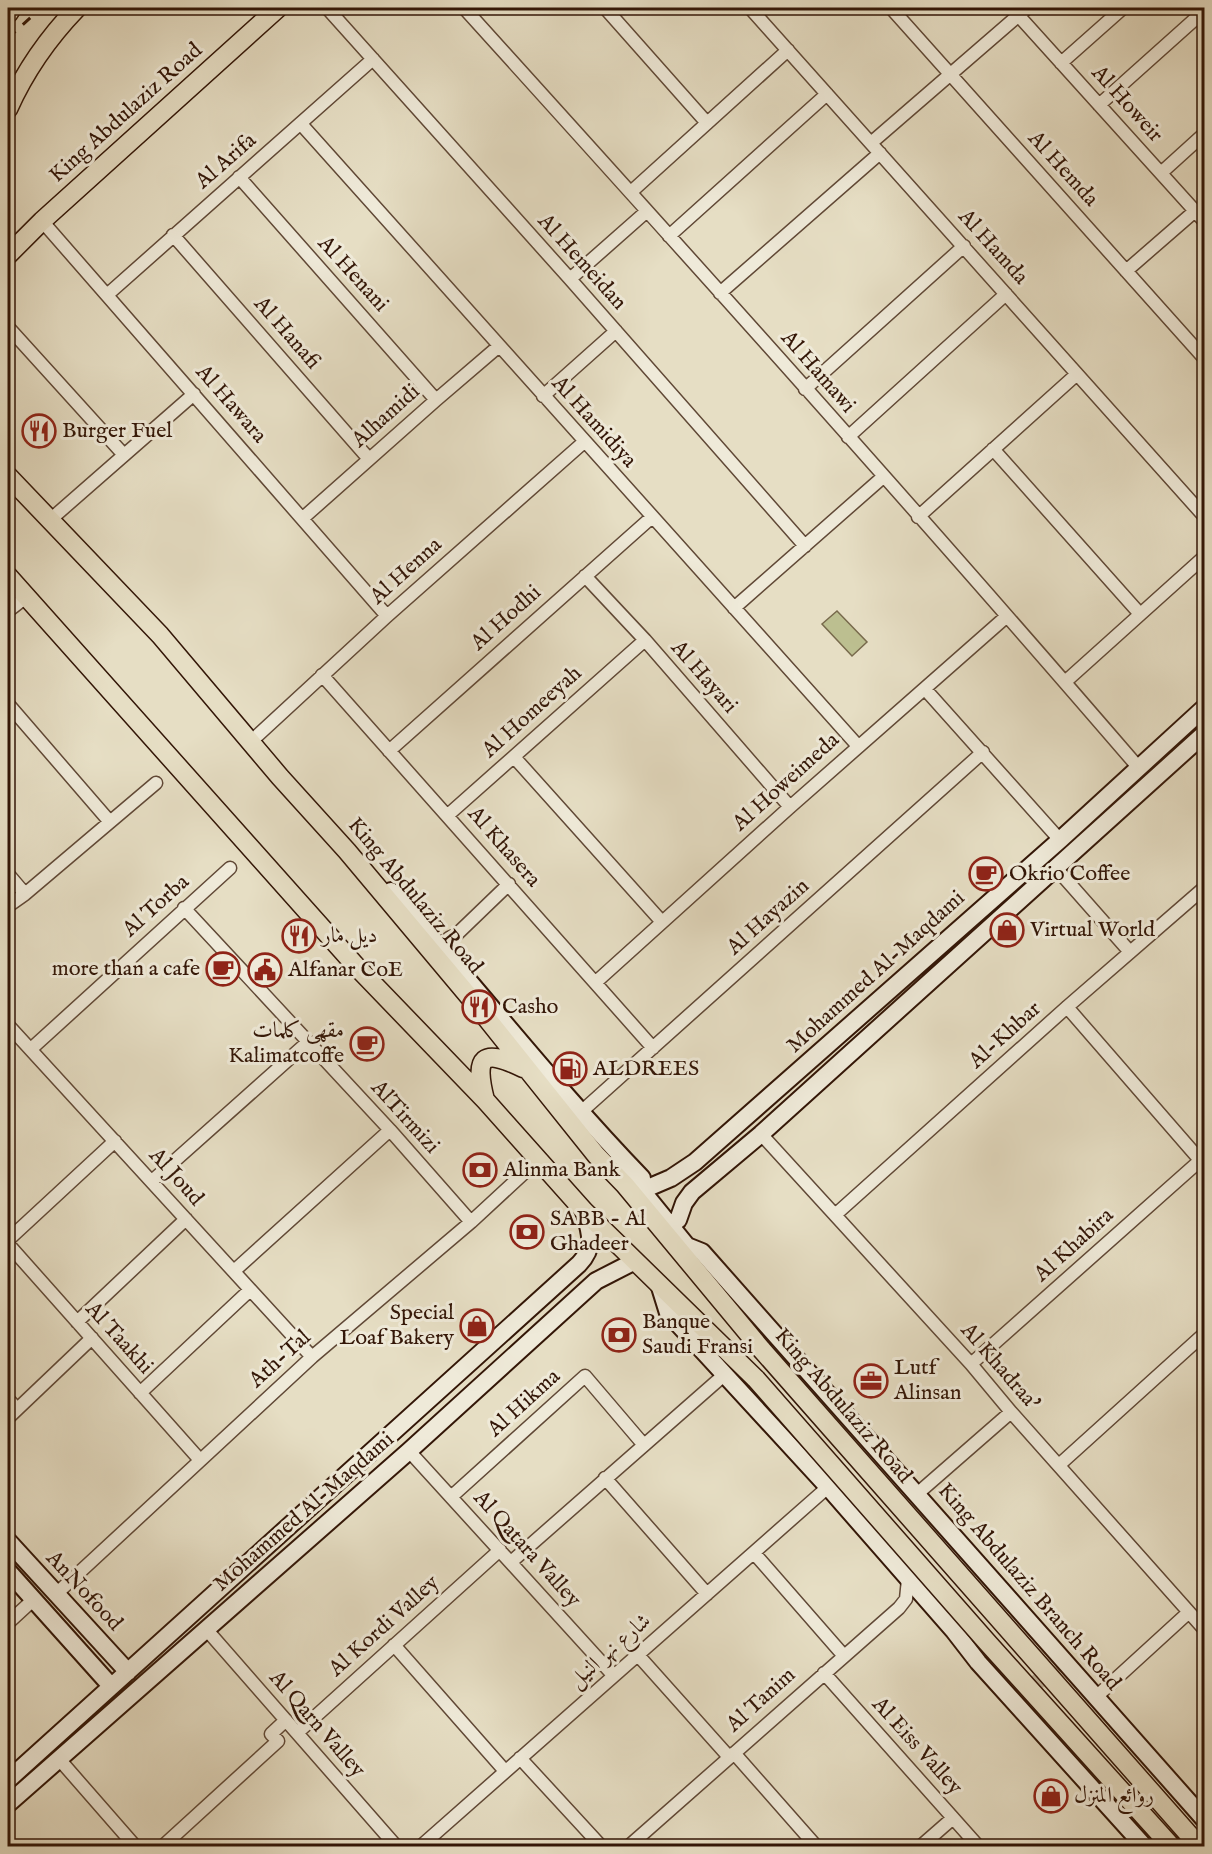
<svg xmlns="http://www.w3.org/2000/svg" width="1212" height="1854" font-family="'IM FELL English',Amiri,serif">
  <rect width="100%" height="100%" fill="#e6dec4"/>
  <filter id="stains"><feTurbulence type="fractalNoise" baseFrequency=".00333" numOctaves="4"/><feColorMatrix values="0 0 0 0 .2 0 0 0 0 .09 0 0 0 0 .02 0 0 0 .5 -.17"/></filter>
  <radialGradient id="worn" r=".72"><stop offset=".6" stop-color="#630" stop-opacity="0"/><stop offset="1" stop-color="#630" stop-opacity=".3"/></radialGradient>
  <!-- pitch -->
  <path fill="#bcbf90" stroke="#786a4c" stroke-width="1.5" d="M837,611L867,642L852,656L822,624Z"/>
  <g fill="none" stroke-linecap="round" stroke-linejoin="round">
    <!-- secondary-tunnel -->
    <path stroke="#c2b69e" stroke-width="16" stroke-dasharray="16 8" stroke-linecap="butt" d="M986,1652C1002,1652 1013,1641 1021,1628
      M1028,1705C1029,1685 1041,1675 1060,1671"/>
    <defs>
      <path id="street" d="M327,8L570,279L805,546
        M464,8C691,259 917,510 1138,767
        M605,8L707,123
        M750,8L1204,516
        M891,8L1204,358
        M1018,15L1204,221
        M1061,63L1123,8
        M1099,105L1204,11
        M301,124L858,746
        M871,143L1027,8
        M1161,173L1204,134
        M239,177L436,400
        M631,192L788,50
        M42,221L387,616
        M173,235L369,459
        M669,236L827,94
        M1126,271L1195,211
        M570,279L647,211
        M720,293L880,153
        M107,295L373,59
        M8,327L124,455
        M805,389L964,246
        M543,396L616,331
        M848,437L1006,294
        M993,449L1140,614
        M918,517L1077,374
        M303,518L436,400L499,346
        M50,520L194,394
        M585,576L645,640L790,807
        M734,608L883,477
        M8,611L26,597
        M322,675L653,1048
        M1065,682L1204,557
        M925,689L1060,840
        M8,704L110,822
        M258,735L387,616L584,442
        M389,751L652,517
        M514,757L662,922
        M448,815L645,640
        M1055,867L1130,952
        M8,874L25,894
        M8,906L25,894L156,783
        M184,908L390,1130L471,1222
        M449,938L456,935L509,884
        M596,982L790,807L1007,616
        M1067,1007L1200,1160
        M8,1025L312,1357
        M31,1049L230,868
        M581,1112L983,752
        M761,1134L971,1364L1011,1412L1204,1629
        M152,1181L308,1042
        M835,1215L1067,1007L1204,888
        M8,1240L115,1141
        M8,1244L200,1460
        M234,1271L390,1130
        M77,1322L186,1219
        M971,1364L1204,1157
        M140,1393L250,1290
        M8,1399L17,1409
        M8,1418L92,1338
        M409,1451L613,1675
        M1059,1465L1204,1334
        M605,1478L707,1594
        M917,1494L1011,1412
        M451,1497L585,1376L643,1444
        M754,1553L844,1656
        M511,1562L724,1375
        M55,1595L312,1357L471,1222L538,1160
        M8,1623L33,1600
        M206,1629L396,1846
        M394,1645L505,1771
        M637,1654L729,1757
        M824,1673L978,1846
        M1096,1697L1189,1612
        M297,1733L500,1550
        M734,1753L816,1846
        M520,1758L601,1846
        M59,1759L135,1846
        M163,1846L278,1741L271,1734L286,1720
        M421,1846L828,1487
        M629,1846L899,1608L906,1599L908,1579
        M921,1846L953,1818"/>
      <path id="secondary" d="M391,891C476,986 554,1087 642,1178
        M615,1168L635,1182L687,1246L702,1252L1204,1819
        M650,1187L671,1178L695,1162L1060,840L1204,708
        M678,1220L684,1203L692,1192L761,1134L1204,734
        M659,1284L668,1313L828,1487L954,1631L978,1662L1144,1846
        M8,1541L128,1672
        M8,1571L111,1686
        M8,1780L579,1264C596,1246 590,1232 584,1211
        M8,1804L409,1451L596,1281L635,1261"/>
      <path id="primary" d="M8,14L12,8
        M8,109C25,71 48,38 77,8
        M8,255L42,221L278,8
        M8,476L160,635L280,777L347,851L472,1000L596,1155L625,1185L762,1350
        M8,576L355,965L486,1101L584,1211L756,1379
        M485,1100C474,1056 482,1048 523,1068"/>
    </defs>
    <!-- street casing -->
    <use href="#street" stroke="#604836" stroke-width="15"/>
    <!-- secondary casing -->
    <use href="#secondary" stroke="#331607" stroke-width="20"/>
    <!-- primary casing -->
    <use href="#primary" stroke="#331607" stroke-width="21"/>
    <!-- street -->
    <use href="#street" stroke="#efead9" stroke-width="12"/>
    <!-- secondary -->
    <use href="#secondary" stroke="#efead9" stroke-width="16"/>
    <!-- primary -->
    <use href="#primary" stroke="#e6dec4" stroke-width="18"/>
    <!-- rail -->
    <path stroke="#331607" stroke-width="3" stroke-dasharray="10 10" stroke-linecap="butt" d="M8,38L41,8"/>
    <defs>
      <path id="primary-bridge" d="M762,1350L1199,1846
        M756,1379L987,1642L1171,1846"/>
    </defs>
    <!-- primary-bridge casing -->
    <use href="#primary-bridge" stroke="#331607" stroke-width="21" stroke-linecap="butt"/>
    <!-- primary-bridge -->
    <use href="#primary-bridge" stroke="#e6dec4" stroke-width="18"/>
  </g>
  <!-- icons -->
  <defs>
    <symbol id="restaurant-ring" viewBox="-11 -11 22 22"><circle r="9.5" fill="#efead9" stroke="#8f2418" stroke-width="1.5"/><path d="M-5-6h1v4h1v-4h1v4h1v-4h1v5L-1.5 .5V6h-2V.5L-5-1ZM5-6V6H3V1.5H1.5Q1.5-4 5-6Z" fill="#8f2418"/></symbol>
    <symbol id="cafe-ring" viewBox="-11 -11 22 22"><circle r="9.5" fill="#efead9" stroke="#8f2418" stroke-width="1.5"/><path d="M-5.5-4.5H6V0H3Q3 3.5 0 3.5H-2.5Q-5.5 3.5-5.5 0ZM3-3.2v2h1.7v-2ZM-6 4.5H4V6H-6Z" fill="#8f2418"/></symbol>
    <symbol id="shop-ring" viewBox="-11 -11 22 22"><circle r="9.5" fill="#efead9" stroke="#8f2418" stroke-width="1.5"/><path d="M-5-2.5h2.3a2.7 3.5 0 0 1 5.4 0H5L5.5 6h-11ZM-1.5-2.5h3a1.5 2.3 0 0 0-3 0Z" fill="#8f2418"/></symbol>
    <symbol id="civic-ring" viewBox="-11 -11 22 22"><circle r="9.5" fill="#efead9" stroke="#8f2418" stroke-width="1.5"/><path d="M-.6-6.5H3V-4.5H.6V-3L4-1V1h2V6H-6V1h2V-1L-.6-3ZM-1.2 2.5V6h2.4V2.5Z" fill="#8f2418"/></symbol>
    <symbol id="fuel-ring" viewBox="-11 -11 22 22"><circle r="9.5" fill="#efead9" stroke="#8f2418" stroke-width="1.5"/><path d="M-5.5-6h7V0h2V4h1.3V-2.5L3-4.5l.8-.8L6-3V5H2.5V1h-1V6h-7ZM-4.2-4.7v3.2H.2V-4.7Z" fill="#8f2418"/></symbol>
    <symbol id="bank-ring" viewBox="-11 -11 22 22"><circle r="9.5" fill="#efead9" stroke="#8f2418" stroke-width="1.5"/><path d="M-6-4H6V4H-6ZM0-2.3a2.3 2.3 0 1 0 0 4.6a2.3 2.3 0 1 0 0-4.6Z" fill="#8f2418"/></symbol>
    <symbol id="office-ring" viewBox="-11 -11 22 22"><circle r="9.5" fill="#efead9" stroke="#8f2418" stroke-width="1.5"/><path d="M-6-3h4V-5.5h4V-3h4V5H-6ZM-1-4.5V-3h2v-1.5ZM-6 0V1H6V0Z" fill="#8f2418"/></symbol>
  </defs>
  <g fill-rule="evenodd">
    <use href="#restaurant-ring" x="20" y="412" width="38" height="38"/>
    <use href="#cafe-ring" x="967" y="855" width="38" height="38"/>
    <use href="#shop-ring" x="988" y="911" width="38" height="38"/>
    <use href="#restaurant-ring" x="280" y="917" width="38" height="38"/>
    <use href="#cafe-ring" x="204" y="950" width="38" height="38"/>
    <use href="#civic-ring" x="246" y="951" width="38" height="38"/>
    <use href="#restaurant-ring" x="460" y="988" width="38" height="38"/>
    <use href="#cafe-ring" x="348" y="1025" width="38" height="38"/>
    <use href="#fuel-ring" x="551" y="1050" width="38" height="38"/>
    <use href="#bank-ring" x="461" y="1151" width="38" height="38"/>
    <use href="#bank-ring" x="508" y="1213" width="38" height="38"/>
    <use href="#shop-ring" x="458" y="1307" width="38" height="38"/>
    <use href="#bank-ring" x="600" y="1316" width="38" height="38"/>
    <use href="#office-ring" x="852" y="1362" width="38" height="38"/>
    <use href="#shop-ring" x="1032" y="1777" width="38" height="38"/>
  </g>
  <g text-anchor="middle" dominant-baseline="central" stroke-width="6" stroke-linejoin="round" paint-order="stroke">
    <!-- street labels -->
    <g font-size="22" fill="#331607" stroke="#efead9">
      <text transform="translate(1127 104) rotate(48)">Al Howeir</text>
      <text transform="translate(126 113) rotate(-42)">King Abdulaziz Road</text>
      <text transform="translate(226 161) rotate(-41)">Al Arifa</text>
      <text transform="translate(1063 169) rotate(48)">Al Hemda</text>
      <text transform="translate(993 247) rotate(48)">Al Hamda</text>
      <text transform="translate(582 262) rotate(48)">Al Hemeidan</text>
      <text transform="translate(353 274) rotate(48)">Al Henani</text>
      <text transform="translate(287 333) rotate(49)">Al Hanafi</text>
      <text transform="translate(818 372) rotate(49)">Al Hamawi</text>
      <text transform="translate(231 404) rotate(49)">Al Hawara</text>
      <text transform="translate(386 416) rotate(-42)">Alhamidi</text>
      <text transform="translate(594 422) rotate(48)">Al Hamidiya</text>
      <text transform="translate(406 571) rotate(-42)">Al Henna</text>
      <text transform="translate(506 618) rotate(-42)">Al Hodhi</text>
      <text transform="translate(704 677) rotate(49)">Al Hayari</text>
      <text transform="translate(532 712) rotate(-42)">Al Homeeyah</text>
      <text transform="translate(786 782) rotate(-42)">Al Howeimeda</text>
      <text transform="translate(504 847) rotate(49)">Al Khasera</text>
      <text transform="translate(415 896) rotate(50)">King Abdulaziz Road</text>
      <text transform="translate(156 906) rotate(-42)">Al Torba</text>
      <text transform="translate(768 917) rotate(-42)">Al Hayazin</text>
      <text transform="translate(876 972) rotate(-42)">Mohammed Al-Maqdami</text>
      <text transform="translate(1005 1035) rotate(-42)">Al-Khbar</text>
      <text transform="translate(405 1117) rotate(48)">AlTirmizi</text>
      <text transform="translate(176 1177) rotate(48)">Al Joud</text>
      <text transform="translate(1074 1245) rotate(-42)">Al Khabira</text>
      <text transform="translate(119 1338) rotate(48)">Al Taakhi</text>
      <text transform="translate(280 1359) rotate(-42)">Ath-Tal</text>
      <text transform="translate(1000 1367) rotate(49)">Al Khadraa'</text>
      <text transform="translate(524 1403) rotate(-42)">Al Hikma</text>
      <text transform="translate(843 1406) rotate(49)">King Abdulaziz Road</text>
      <text transform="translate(304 1512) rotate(-41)">Mohammed Al-Maqdami</text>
      <text transform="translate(527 1549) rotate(48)">Al Qatara Valley</text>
      <text transform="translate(1029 1587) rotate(49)">King Abdulaziz Branch Road</text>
      <text transform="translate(84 1591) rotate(47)">AnNofood</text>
      <text transform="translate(384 1626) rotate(-42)">Al Kordi Valley</text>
      <text transform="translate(610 1651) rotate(-41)">شارع نهر النيل</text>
      <text transform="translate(761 1700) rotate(-42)">Al Tanim</text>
      <text transform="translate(317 1724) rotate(49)">Al Qarn Valley</text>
      <text transform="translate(917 1746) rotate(48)">Al Eiss Valley</text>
    </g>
    <!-- poi labels -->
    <g font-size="22" fill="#331607" stroke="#efead9" text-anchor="start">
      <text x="62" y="431">Burger Fuel</text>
      <text x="1009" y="874">Okrio Coffee</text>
      <text x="1030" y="930">Virtual World</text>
      <text x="322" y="936">ديل مار</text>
      <text x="200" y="969" text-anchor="end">more than a cafe</text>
      <text x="288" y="970">Alfanar CoE</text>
      <text x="502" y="1007">Casho</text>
      <text x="344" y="1031" text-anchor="end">مقهى كلمات<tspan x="344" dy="25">Kalimatcoffe</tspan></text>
      <text x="593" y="1069">ALDREES</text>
      <text x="503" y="1170">Alinma Bank</text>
      <text x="550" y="1219">SABB - Al<tspan x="550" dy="25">Ghadeer</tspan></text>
      <text x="454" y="1313" text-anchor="end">Special<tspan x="454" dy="25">Loaf Bakery</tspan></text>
      <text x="642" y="1322">Banque<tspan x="642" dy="25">Saudi Fransi</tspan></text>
      <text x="894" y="1368">Lutf<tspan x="894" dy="25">Alinsan</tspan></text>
      <text x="1074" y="1796">روائع المنزل</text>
    </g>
  </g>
  <!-- margin -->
  <rect width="1212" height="1854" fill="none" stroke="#e6dec4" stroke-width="30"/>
  <rect x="9" y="9" width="1194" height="1836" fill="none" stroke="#331607" stroke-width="3"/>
  <rect x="15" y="15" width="1182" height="1824" fill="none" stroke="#331607" stroke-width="1.5"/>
  <rect width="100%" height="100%" filter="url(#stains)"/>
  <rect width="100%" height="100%" fill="url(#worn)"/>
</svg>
